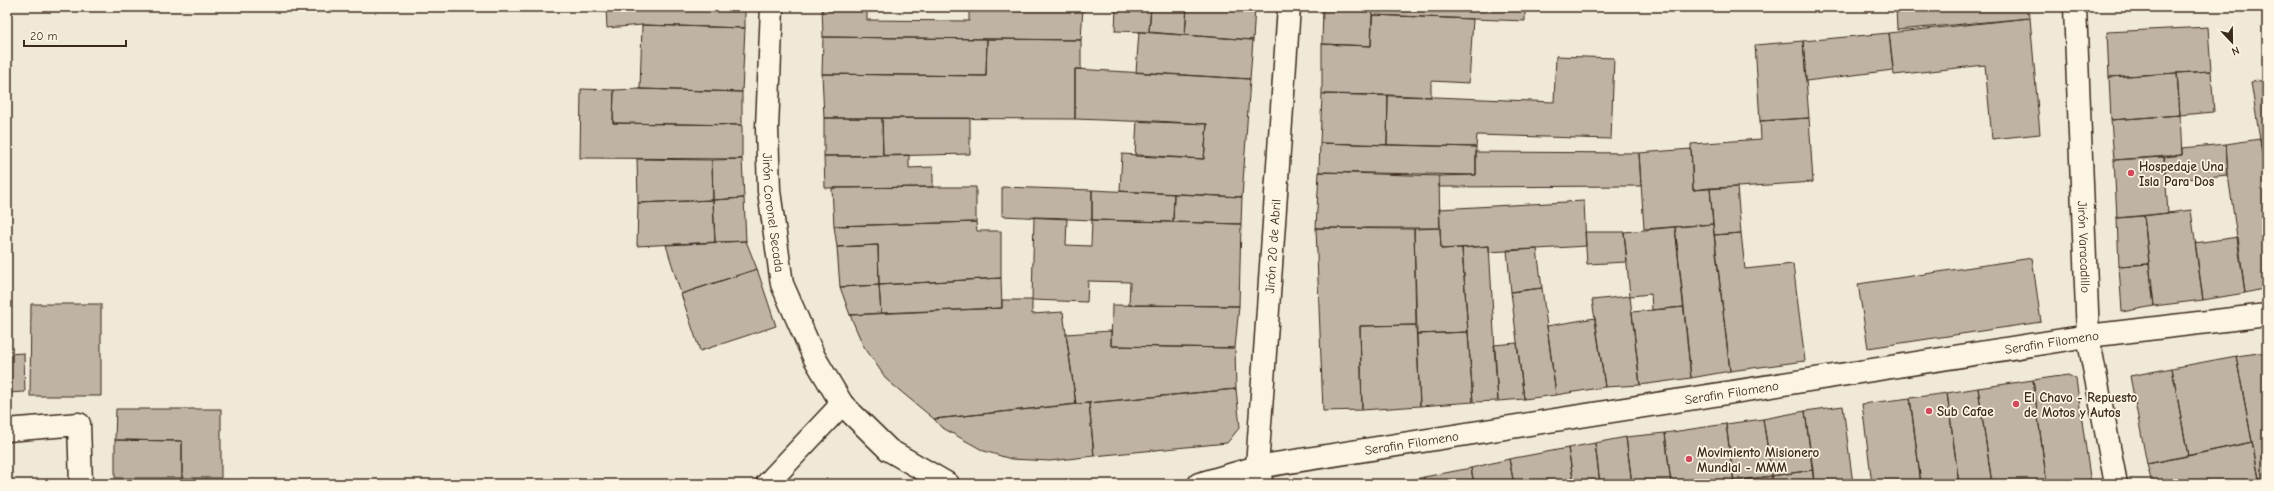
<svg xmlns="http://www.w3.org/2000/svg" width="2274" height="491" font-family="'Comic Neue',sans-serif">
  <rect width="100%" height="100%" fill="#f0e9d9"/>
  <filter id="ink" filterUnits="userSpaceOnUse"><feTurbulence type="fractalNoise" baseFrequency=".025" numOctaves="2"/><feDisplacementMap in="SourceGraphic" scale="8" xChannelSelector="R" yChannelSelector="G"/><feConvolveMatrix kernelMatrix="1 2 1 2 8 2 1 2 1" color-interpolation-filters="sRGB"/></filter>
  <g filter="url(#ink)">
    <!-- building -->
    <path fill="#beb3a4" stroke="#3b2a1e" d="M606,7H745V28L642,25L607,28Z
      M822,7H867V20L969,21V7H1083L1081,40L823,37Z
      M1116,7H1151L1149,32L1115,31Z
      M1151,7H1187L1185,35L1149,32Z
      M1187,7H1255L1253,40L1185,35Z
      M1323,7H1373L1371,46L1322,44Z
      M1373,7H1525V21L1372,15Z
      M1701,7H1748V10H1701Z
      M1896,7H2029L2030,18L1897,30Z
      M1372,15L1473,19L1469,83L1431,81V97L1322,94V44L1371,46Z
      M2030,18L2040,134L1992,139L1985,65L1894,75L1889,33Z
      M642,25L745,28L742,92L640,89Z
      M2208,27L2211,71L2109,77L2107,32Z
      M1139,32L1253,40L1250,79L1136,72Z
      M1889,33L1893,70L1806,81L1803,41Z
      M823,37L987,39L986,76L822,74Z
      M987,39L1081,40V69H1075V119L824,118L822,74L986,76Z
      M1803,41L1809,118L1760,121L1755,45Z
      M1556,56L1614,58L1611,139L1477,135L1476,147L1387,145L1388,95L1554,102Z
      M1075,69L1250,79L1242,197L1120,191L1122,154L1204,159L1207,124L1075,119Z
      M2211,71L2214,112L2180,115L2177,73Z
      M2177,73L2180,115L2111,120L2109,77Z
      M2267,80V186L2251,82Z
      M581,89L614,90L613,123L742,125V159L580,158Z
      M640,89L742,92V125L613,123L614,90Z
      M1322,94L1388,95L1387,145L1320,143Z
      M2180,115L2182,155L2114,160L2111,120Z
      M824,118H882L883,156H824Z
      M882,118H970V154L883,156Z
      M1809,118L1813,182L1693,190L1691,144L1761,139L1760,121Z
      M1137,120L1207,124L1204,159L1135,156Z
      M2260,139L2267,186V288L2245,293L2228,175L2226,144Z
      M1320,143L1476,147V175L1319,172Z
      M2226,144L2228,175L2166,181L2164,157L2182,155V148Z
      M1691,149L1693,190L1710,188L1713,224L1644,229L1639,153Z
      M1476,152L1639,153L1641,186L1439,187V176L1476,175Z
      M909,155V168L933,167V187L825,188L824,156Z
      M2164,157L2168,213L2117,218L2114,160Z
      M637,159L712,160L713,200L638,203Z
      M742,159L744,198L713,200L712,160Z
      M1319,172L1439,176L1440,228H1316Z
      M933,187H976V222L834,226L832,188Z
      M1002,187L1092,190V220L1002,216Z
      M1737,187L1741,233L1714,235L1710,188Z
      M1092,190L1174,194L1173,222L1092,220Z
      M1174,194L1242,197L1241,224L1173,222Z
      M744,198L746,241L715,242L713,200Z
      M713,200L715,242L637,246L638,203Z
      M1584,201L1586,246L1489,252V246L1441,249L1439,209Z
      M2191,210L2203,300L2154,306L2144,216Z
      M2144,216L2149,264L2119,266L2117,218Z
      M1034,217L1067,218L1066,245L1091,246L1092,220L1241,224L1239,306L1129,305L1130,282L1088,281L1087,302L1032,300Z
      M976,222L977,231H1001V278L879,285L878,245L837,247L834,226Z
      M1713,224L1730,371L1691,378L1675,227Z
      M1675,227L1684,307L1652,310L1651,294L1630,296L1624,232Z
      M1316,228L1414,229L1416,325L1360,326L1362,410L1323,411Z
      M1440,228L1441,249L1462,248L1468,332L1417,334L1414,229Z
      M1585,232H1624L1627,262L1587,264Z
      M1741,233L1745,269L1793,264L1805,361L1730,371L1714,235Z
      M2238,237L2245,293L2203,300L2195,243Z
      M746,241L757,269L681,294L666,245Z
      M878,245L879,285L840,287L837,247Z
      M1489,246L1498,401L1473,402L1462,248Z
      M1537,249L1542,288L1511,292L1507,250Z
      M2032,258L2041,322L1868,348L1858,284Z
      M2149,264L2154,306L2122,312L2119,266Z
      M757,269L776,326L700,351L681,294Z
      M1001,278L1002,308L881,313L879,285Z
      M879,285L881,313L850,315L840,287Z
      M1542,288L1556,395L1524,399L1511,292Z
      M1630,296L1640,385L1605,387L1592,300Z
      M1002,300H1032V314L1063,312L1076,404L934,419L887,380L863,345L850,315L1002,308Z
      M31,304H101V396H30Z
      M1112,305L1239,306L1235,348L1111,346Z
      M1684,307L1691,378L1640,385L1632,312Z
      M1595,318L1605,387L1556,395L1547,326Z
      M1416,325L1420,406L1362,410L1360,326Z
      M1111,331V346L1235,348L1236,389L1076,404L1066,334Z
      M1468,332L1473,402L1420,406L1417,334Z
      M1517,343L1524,399L1498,401L1494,345Z
      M2267,352V484H2260L2236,356Z
      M24,353L25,392L7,393V354Z
      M2236,356L2252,442L2188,456L2172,368Z
      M2172,368L2188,456L2147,464L2130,376Z
      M2068,375L2076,379L2091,484H2047L2033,380Z
      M2033,380L2047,484H1992L1978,388Z
      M1978,388L1992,484H1959L1947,393Z
      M1236,389L1240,427L1227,443L1094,456L1089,403Z
      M1947,393L1959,484H1921L1910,398Z
      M1910,398L1921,484H1872L1862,404Z
      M1089,403L1094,456L1050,461L1011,459L984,451L941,427L934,419Z
      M1843,406L1853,484H1814L1805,411Z
      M116,409H221V478H182V441L115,440Z
      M1805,411L1813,470L1772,476L1763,419Z
      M1763,419L1772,476L1734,481L1726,424Z
      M1726,424L1734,484H1671L1665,433Z
      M1665,433L1671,484H1632L1626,437Z
      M1626,437L1632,484H1600L1595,443Z
      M115,440L182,441V478H115Z
      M2252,442L2260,484H2152L2147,464Z
      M1595,443L1600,484H1574L1568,448Z
      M1568,448L1574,484H1514L1509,459Z
      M1509,459L1514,484H1474L1471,468Z
      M1471,468L1474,484H1425L1424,477Z
      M1813,470L1814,484H1772V476Z
      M1772,476V484H1734V481Z
      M1424,477L1425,484H1395Z"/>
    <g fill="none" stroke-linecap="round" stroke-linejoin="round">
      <defs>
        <g id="minor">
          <path id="s1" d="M2075,7L2088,336L2116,484"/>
          <path d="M7,430L79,424L81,484"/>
          <path d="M767,484L842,404"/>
        </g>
        <g id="secondary">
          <path id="s2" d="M772,7L767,128L769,191L782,284L814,357L842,404L889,450L948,484"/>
          <path id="s3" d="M1199,484L1257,467L2088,336L2267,315"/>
          <path id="s4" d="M1262,484L1257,467L1289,7"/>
        </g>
      </defs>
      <!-- minor casing -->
      <use href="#minor" stroke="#3b2a1e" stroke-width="25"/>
      <!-- secondary casing -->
      <use href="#secondary" stroke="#3b2a1e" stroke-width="25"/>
      <!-- minor -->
      <use href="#minor" stroke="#fcf5e5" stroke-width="22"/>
      <!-- secondary -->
      <use href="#secondary" stroke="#fcf5e5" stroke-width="22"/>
    </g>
  </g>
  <!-- markers -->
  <g fill="#d1495b" stroke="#fcf5e5" stroke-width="1.5">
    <circle cx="2131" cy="173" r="4"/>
    <circle cx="2016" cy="404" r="4"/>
    <circle cx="1929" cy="411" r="4"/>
    <circle cx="1689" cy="459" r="4"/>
  </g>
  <g text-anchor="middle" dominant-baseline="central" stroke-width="3.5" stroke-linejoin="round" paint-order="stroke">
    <!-- poi labels -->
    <g font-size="13" font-weight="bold" fill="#3b2a1e" stroke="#fcf5e5" text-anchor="start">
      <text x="2139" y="166">Hospedaje Una<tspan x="2139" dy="15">Isla Para Dos</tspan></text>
      <text x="2024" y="397">El Chavo - Repuesto<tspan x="2024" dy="15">de Motos y Autos</tspan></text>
      <text x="1937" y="411">Sub Cafae</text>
      <text x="1697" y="452">Movimiento Misionero<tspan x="1697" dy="15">Mundial - MMM</tspan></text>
    </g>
    <!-- street labels -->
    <g font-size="13" fill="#3b2a1e" stroke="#fcf5e5">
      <text stroke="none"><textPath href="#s2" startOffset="206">Jirón Coronel Secada</textPath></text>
      <text stroke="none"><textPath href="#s4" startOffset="239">Jirón 20 de Abril</textPath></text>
      <text stroke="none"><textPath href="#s1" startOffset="240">Jirón Varacadillo</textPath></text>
      <text stroke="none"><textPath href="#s3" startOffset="865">Serafin Filomeno</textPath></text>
      <text stroke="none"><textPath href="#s3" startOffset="541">Serafin Filomeno</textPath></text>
      <text stroke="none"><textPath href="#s3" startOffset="217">Serafin Filomeno</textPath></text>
    </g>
  </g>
  <!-- margin -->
  <rect width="2274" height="491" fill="none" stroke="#fcf5e5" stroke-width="24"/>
  <rect x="12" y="12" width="2250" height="467" fill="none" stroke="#3b2a1e" stroke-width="1.5" filter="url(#ink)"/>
  <!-- north arrow -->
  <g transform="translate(2232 42) rotate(158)" stroke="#fcf5e5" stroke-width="3" paint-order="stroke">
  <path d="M0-3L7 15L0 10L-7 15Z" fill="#3b2a1e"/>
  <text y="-6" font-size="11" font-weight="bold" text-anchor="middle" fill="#3b2a1e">N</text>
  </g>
  <!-- scale -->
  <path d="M24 40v6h102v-6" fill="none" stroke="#3b2a1e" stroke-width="2"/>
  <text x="30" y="40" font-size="12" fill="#3b2a1e" stroke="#fcf5e5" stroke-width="3" paint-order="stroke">20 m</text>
</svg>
